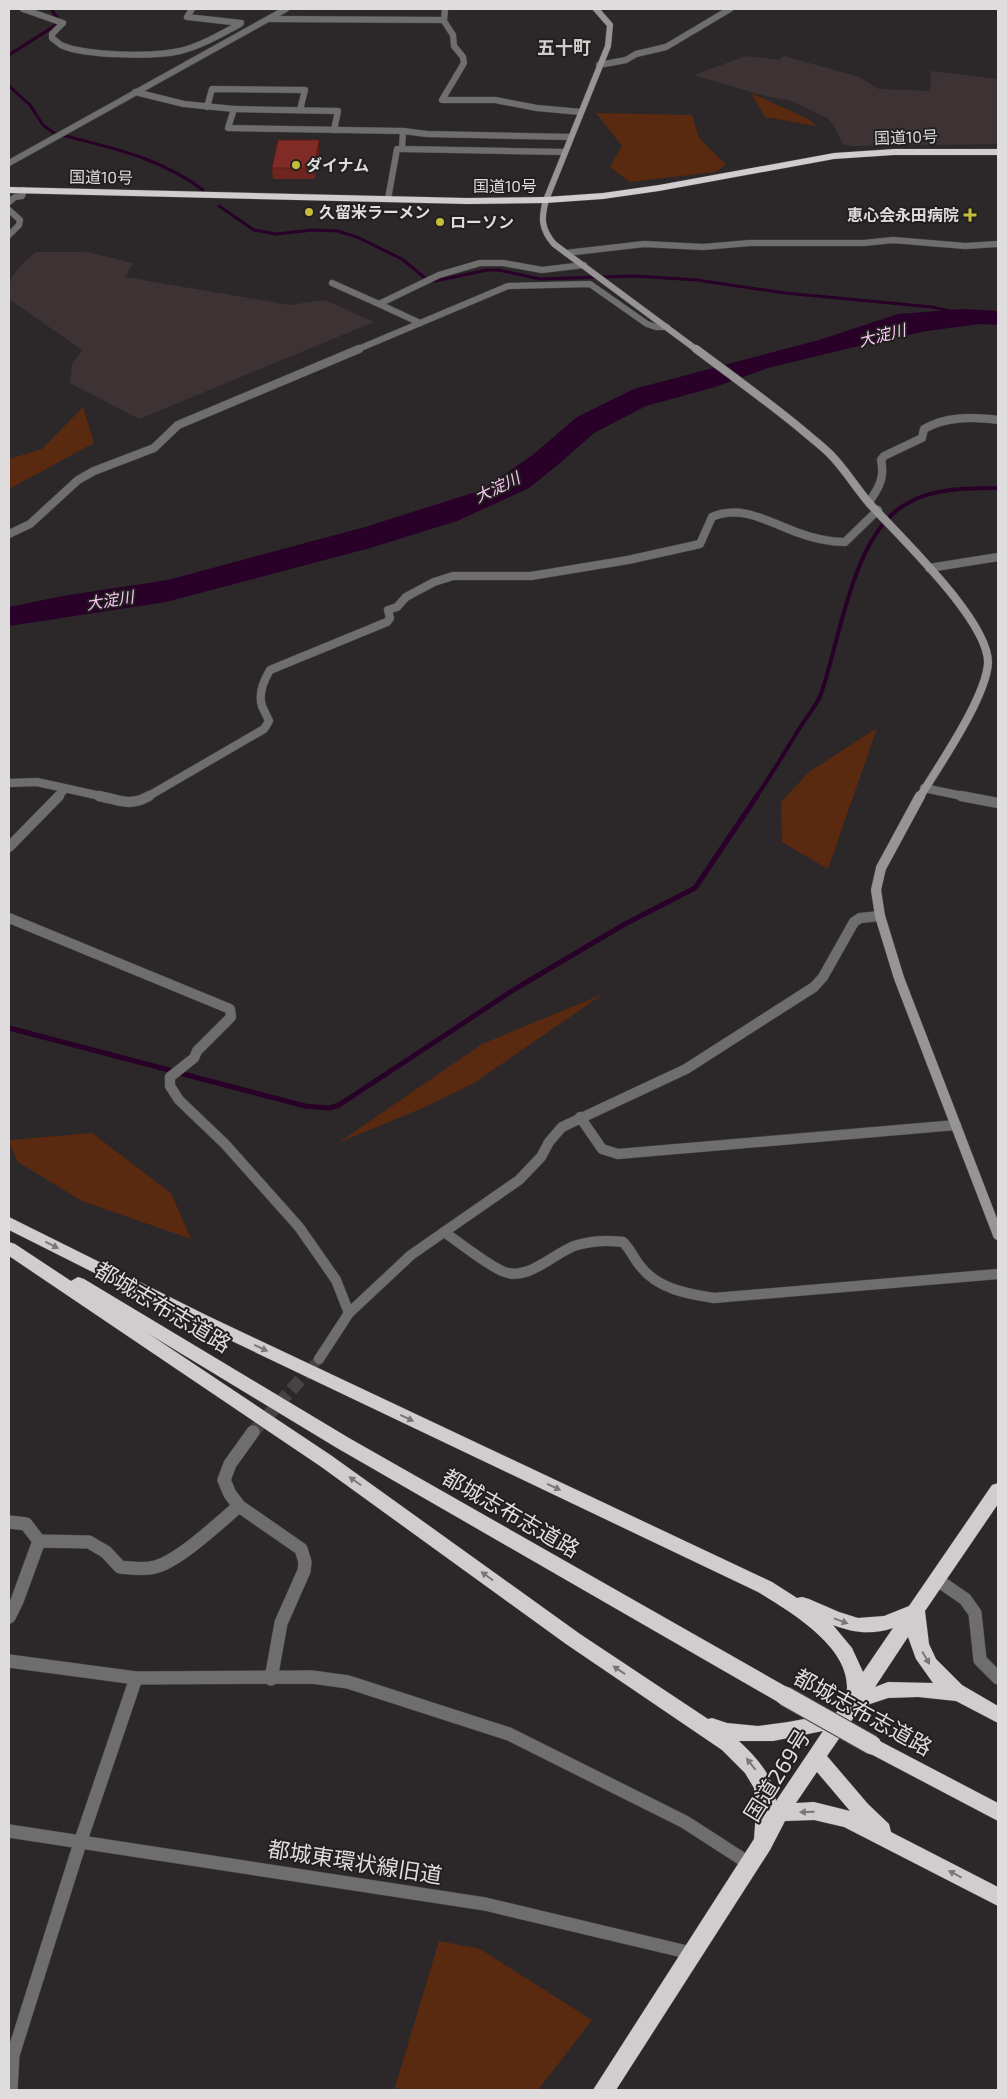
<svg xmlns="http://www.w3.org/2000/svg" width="1007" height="2099" font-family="'Exo 2','Noto Sans JP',sans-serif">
	<rect width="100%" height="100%" fill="#2c2829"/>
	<g fill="#3d3334">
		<path d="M746 56 779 60 784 56 859 77 879 89 930 91 931 71 998 79V144L850 146 843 144 834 126 827 118 792 101 765 96 694 75Z"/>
		<path d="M36 252H87L133 263 125 277 290 305 325 300 374 322 139 419 70 383 72 364 82 350 9 299V287L12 277 24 262Z"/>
	</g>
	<g fill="#592910">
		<path d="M751 93 808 119 817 126 765 117Z"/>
		<path d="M596 113 692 115 699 138 726 165 715 172 630 182 610 167 622 146Z"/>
		<path d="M83 407 94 443 9 489V459L42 449Z"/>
		<path d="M877 728 828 869 782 842 781 802 809 772Z"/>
		<path d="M603 994 474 1083 425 1107 338 1143 482 1044Z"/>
		<path d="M92 1133 171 1193 191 1239 82 1201 18 1162 9 1142V1140Z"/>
		<path d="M439 1941 480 1949 592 2020 538 2090H401L395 2087Z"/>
	</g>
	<path fill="#280028" d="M963 309 998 311V325L980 324 927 331 883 340 768 368 715 387 646 406 594 433 560 463 529 488 457 521 370 548 166 602 9 626V607L63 596 168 580 365 527 482 490 534 454 577 417 634 389 819 340 898 314Z"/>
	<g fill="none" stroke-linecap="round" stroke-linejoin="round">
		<g stroke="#280028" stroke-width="3">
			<path d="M9 55 56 25 59 20 51 9"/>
			<path d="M9 86 30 105 43 125 54 133C107 147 158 156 203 190"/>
			<path d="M219 206 254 230 276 234 313 230 337 231 357 237 402 259 425 278 435 281 487 270H499L540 279 635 276 697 280 785 293 932 307 950 311"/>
		</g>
		<path stroke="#280028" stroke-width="4" d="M756 797C772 774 786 750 801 726 807 716 817 705 821 694 840 640 852 535 906 504 932 488 968 488 998 488"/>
		<g stroke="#280028" stroke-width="5">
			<path d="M9 1028 169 1070"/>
			<path d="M183 1074 305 1106 329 1108 339 1105 515 989 625 924 695 888 757 796"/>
		</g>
		<path stroke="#474344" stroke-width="10" stroke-dasharray="10 5" stroke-linecap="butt" d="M311 1368 319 1359"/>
		<path stroke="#474344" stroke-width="13" stroke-dasharray="13 6" stroke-linecap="butt" d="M253 1432 312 1367"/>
		<g stroke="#484546" stroke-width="7">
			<g id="street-far3">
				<path d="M23 9 63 23 52 34V38C55 40 58 43 61 45 85 56 154 57 180 51 201 46 221 34 240 24"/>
				<path d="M192 9 187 17 241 23"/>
				<path d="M445 9 444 21 453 35 454 46 463 57 464 63 442 100H495L537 108 581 112"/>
				<path d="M269 19 443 20"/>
				<path d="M599 65 626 60 636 54 666 47 730 9"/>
				<path d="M135 92 184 104 234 109 228 128 403 131 402 149 565 152"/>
				<path d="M207 107 212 89 305 90 300 110"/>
				<path d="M234 109 338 111 334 130"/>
				<path d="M403 131 427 134 571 137"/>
				<path d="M9 163 286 9"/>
				<path d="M388 199 397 149H402"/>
				<path d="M9 202 15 197 22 196 24 190"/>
				<path d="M9 210 20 220 19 225 9 235"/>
				<path d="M566 253 644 244 703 247 750 243H864L893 240 965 246 998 244"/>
				<path d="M332 283 379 304"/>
				<path d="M420 323 379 304 439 275 480 263H503L542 270 584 265"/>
				<path d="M356 350 508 286 590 284 647 324 656 327H667"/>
			</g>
		</g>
		<g stroke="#484546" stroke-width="9">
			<g id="street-far2">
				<path d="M869 502C879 488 885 477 881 460L884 456 922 438 924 429C946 416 973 417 998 420"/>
				<path d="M9 534 30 524 78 480 94 471 154 448 178 425 359 349"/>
				<path d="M929 568 998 557"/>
				<path d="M9 783 37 782 105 797"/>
				<path d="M924 788 967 797"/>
				<path d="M57 797 65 789"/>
				<path d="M147 797 264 729 269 721C267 716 264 711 262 706 258 694 264 680 270 670L387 622 390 618 388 610 397 607 406 597 434 582 453 576H531L628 560 700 544 712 517C741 504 769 522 796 532 812 538 828 542 845 542L878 510"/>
			</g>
		</g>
		<g stroke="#484546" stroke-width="11">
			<g id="street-far1">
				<path d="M99 796C120 800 130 807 149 796"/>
				<path d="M961 796 998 803"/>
				<path d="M9 847 59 796"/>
				<path d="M9 918 230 1009 231 1017 197 1051 194 1058 170 1077V1086L179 1100 225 1144 299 1227 336 1280 349 1313"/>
				<path d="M580 1117 602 1149 618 1154 956 1125"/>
				<path d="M444 1232C460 1243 486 1264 502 1271 528 1283 554 1252 577 1245 591 1241 608 1240 623 1242 631 1250 634 1259 641 1267 658 1289 688 1294 714 1298L998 1274"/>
				<path d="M319 1359 349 1313 411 1255 519 1180 541 1157 549 1142 562 1127 686 1069 814 987 823 977 854 922 860 918 880 916"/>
			</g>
		</g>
		<g stroke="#484546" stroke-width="14">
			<g id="street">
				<path d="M253 1432 230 1464 224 1480 230 1494 239 1506 301 1549 305 1562 304 1571 281 1623 271 1679"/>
				<path d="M9 1522 26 1524 39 1541"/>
				<path d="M936 1579 965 1599 975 1613 980 1660 998 1678"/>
				<path d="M9 1617 17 1601 39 1541 89 1542 106 1552 120 1567C131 1568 143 1570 155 1567 179 1561 219 1523 239 1506"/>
				<path d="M9 1661 136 1678 312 1677 348 1682 509 1734 685 1822 750 1864"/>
				<path d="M9 1831 485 1904 691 1953"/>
				<path d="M11 2090 13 2055 80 1843 136 1678"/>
			</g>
		</g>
		<g stroke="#484546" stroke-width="7">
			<path id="secondary-far2" d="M596 9 610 25 608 46 546 200C541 218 541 229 554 244L697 350"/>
		</g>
		<g stroke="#484546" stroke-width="9">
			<path id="secondary-far1" d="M696 349C731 375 767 401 801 429 810 437 821 445 830 454 845 469 856 488 870 504 900 537 989 621 988 663 986 698 939 765 920 797"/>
		</g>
		<g stroke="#484546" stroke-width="11">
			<path id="secondary" d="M920 796 881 868 876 890 880 916 899 978 998 1235"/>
		</g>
		<g stroke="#484546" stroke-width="1">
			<g id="highway">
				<path d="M894 149H998V155H894L834 159 659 191 603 199 546 203 467 204 9 193V187L467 198 546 197 603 193 659 185 834 153Z"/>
				<path d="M9 1217 208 1316 772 1582 797 1598 802 1597 809 1599 839 1612 858 1618 884 1616 909 1606 992 1485 998 1483V1504L925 1611 929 1644 936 1659 962 1685 998 1706V1723L956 1701 918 1697 888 1698 861 1707 827 1756 868 1804 889 1824 891 1832 998 1887V1906L844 1827 814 1820 785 1821 770 1850 616 2090H593L754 1839 756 1812 754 1788 745 1773 722 1750 566 1644 320 1466 9 1256V1242L15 1244 71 1281 78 1277 84 1279 349 1438 792 1690 795 1696 792 1702 785 1704 778 1702 337 1448 149 1334 332 1456 580 1634 708 1719 712 1718 727 1723 758 1726 788 1722 836 1713C839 1708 845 1702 846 1696 856 1650 791 1612 758 1592L196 1324 9 1230ZM833 1625C854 1633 872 1635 893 1628L863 1672 852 1648ZM908 1637 916 1659 933 1683 888 1682 875 1687ZM823 1731 776 1801C773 1775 757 1758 739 1741H773ZM817 1772 850 1811 814 1802 796 1803Z"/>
				<path d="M872 1737 998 1803V1821L865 1751 862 1745 865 1739Z"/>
			</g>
		</g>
		<use href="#street-far3" stroke="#6f6e6e" stroke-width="6"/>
		<use href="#street-far2" stroke="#6f6e6e" stroke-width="8"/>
		<use href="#street-far1" stroke="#6f6e6e" stroke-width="10"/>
		<use href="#street" stroke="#6f6e6e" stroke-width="13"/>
		<use href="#secondary-far2" stroke="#969495" stroke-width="6"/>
		<use href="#secondary-far1" stroke="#969495" stroke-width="8"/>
		<use href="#secondary" stroke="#969495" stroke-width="10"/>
		<use href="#highway" fill="#d1cdce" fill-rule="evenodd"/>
		<g stroke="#484546" stroke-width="21" stroke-linecap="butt">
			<path id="highway-bridge" d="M785 1696 872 1745"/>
		</g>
		<use href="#highway-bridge" stroke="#d1cdce" stroke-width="19"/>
	</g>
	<path fill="#6e2520" d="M319 152 315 179H273L272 168Z"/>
	<path fill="#5a1e1a" d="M319 140V152L315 179 314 168Z"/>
	<path fill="#802b25" stroke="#5a1e1a" d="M278 140H319L314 168H272Z"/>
	<defs><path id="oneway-solid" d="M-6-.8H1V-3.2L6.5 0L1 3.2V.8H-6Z" transform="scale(1.25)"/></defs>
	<g fill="#7a7676">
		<use href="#oneway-solid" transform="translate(52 1245) rotate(27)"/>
		<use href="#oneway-solid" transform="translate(261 1348) rotate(25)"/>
		<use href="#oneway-solid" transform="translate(407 1418) rotate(25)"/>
		<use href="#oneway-solid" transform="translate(355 1481) rotate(-145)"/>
		<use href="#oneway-solid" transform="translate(554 1487) rotate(25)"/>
		<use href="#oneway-solid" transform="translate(487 1576) rotate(-144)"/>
		<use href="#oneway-solid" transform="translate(841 1621) rotate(20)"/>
		<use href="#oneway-solid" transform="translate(926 1658) rotate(60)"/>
		<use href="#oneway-solid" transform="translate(619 1670) rotate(-146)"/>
		<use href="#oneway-solid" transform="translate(751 1764) rotate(-128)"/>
		<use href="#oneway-solid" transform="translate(807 1812) rotate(178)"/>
		<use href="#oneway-solid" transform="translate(955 1874) rotate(-152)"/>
	</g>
	<g fill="#c6bc3c" stroke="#221f1f" stroke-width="2">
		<circle cx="296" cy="165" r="5"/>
		<circle cx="309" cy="212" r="5"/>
		<path d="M967.5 207.5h5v5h5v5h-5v5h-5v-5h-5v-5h5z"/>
		<circle cx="440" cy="222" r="5"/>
	</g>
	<g text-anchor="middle" stroke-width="4" stroke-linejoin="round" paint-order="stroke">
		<g font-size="16" fill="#dedcdc" stroke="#221f1f">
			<text transform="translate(906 137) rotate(-2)" y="6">国道10号</text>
			<text transform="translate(101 177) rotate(1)" y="6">国道10号</text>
			<text x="505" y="192">国道10号</text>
		</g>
		<g font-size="16" font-weight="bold" fill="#dedcdc" stroke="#221f1f" text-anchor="start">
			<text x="306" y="171">ダイナム</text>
			<text x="319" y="218">久留米ラーメン</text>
			<text x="959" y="221" text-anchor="end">恵心会永田病院</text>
			<text x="450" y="228">ローソン</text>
		</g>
		<g font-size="16" font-style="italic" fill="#fcc5f7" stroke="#221f1f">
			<text transform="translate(882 335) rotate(-14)" y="6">大淀川</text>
			<text transform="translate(497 487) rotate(-26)" y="6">大淀川</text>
			<text transform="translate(110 600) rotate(-9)" y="6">大淀川</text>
		</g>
		<g font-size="18" font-weight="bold" fill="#d1cdcd" stroke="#221f1f">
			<text x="564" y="54">五十町</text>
		</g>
		<g font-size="22" fill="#dedcdc" stroke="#221f1f">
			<text transform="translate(163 1307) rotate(31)" y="8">都城志布志道路</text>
			<text transform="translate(511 1513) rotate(30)" y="8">都城志布志道路</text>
			<text transform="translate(863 1712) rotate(29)" y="8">都城志布志道路</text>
			<text transform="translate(777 1775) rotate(-58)" y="8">国道269号</text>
			<text transform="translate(355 1862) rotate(9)" y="8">都城東環状線旧道</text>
		</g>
	</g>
	<rect width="1007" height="2099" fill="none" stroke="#dedcdc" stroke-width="20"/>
</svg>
